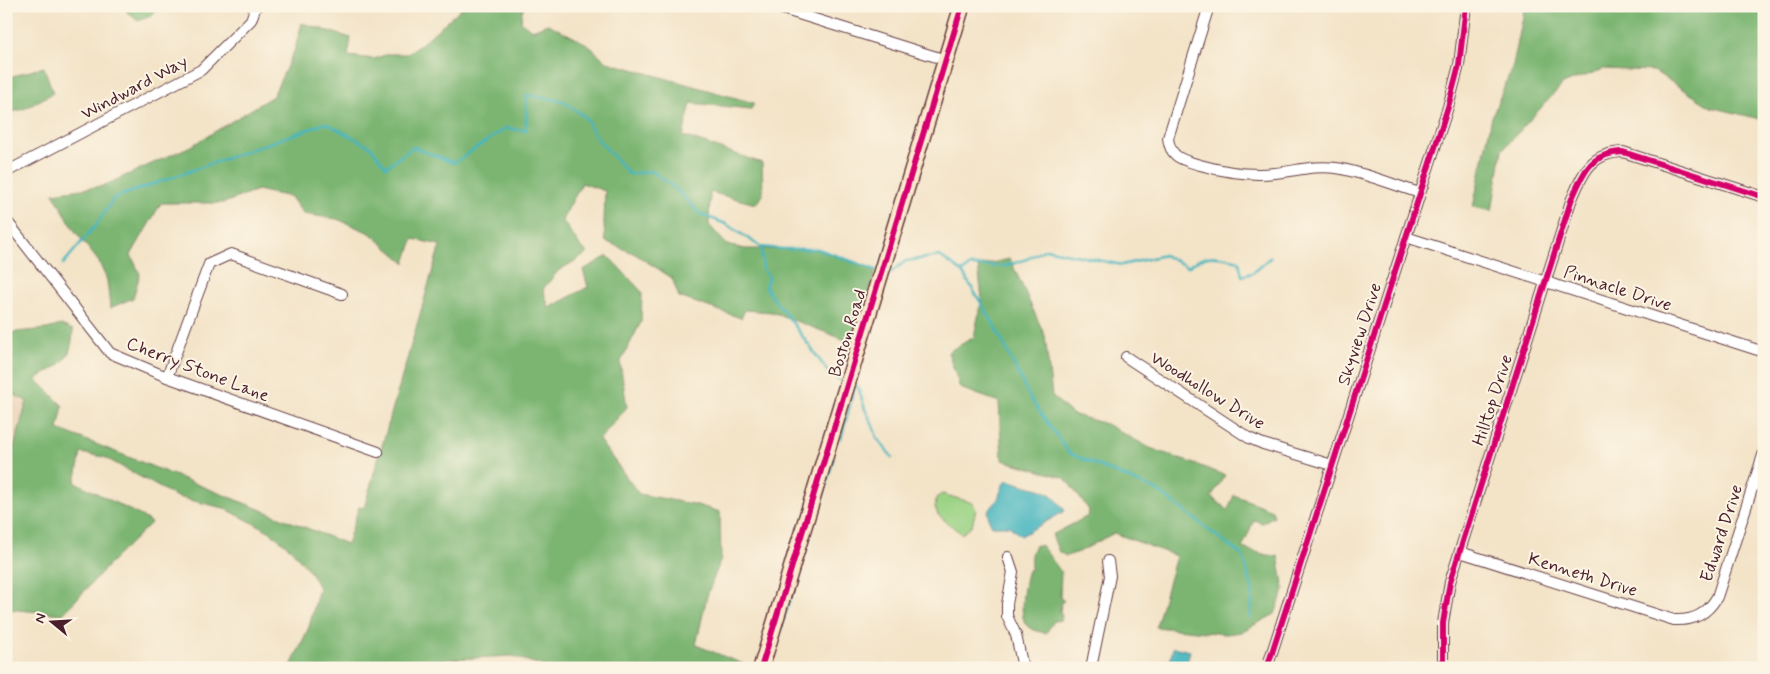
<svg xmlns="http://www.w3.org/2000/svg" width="1770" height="674" font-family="Mynerve,sans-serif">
	<rect width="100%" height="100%" fill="#fcf5e5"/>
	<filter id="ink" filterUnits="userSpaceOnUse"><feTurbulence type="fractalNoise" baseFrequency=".02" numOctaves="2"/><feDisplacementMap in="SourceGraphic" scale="10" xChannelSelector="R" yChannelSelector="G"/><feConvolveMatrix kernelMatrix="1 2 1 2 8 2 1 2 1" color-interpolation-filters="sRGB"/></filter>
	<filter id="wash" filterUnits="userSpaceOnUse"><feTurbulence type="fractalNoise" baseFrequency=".0096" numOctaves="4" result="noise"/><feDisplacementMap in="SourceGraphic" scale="20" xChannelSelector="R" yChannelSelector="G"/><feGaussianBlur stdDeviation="1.12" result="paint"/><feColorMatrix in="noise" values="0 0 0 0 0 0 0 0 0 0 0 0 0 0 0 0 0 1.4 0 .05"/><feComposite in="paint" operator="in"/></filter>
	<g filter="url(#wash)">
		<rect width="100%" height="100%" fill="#f3e3c7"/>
		<path fill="#ebd3b8" d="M6 391 27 401 6 475Z"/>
		<path fill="#9bd385" stroke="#727958" d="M942 494 973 503 976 510 972 525 962 534 938 515 935 507 936 498Z"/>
		<g fill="#7cb572" stroke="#636a4e">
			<path d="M126 6H160L151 16 138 21 127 12Z"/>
			<path d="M464 6H526L522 11 521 22 532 30 548 24 587 44 607 62 754 103 751 109 691 103 683 136 762 163 763 195 756 204 710 192 709 225 727 245 745 249H818L876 270 851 342 772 312 745 310 741 318 679 297 672 278 635 254 605 241 604 223 605 191 582 183 562 220 580 246 588 253 558 271 543 289 549 308 588 287 583 270 608 256 642 292 641 322 620 363 627 407 599 440 639 494 697 505 720 512 721 559 707 596 696 645 753 668H550L512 656 435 660 430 668H290L309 627 319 588 311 573 292 550 269 531 224 508 177 497 104 457 81 453 75 482 143 517 151 523 114 559 63 614 6 609V475L27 401 6 391V333L47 329 61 325 73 330C71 363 62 363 36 379L63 406 58 429 347 544 359 507 364 508 440 245 413 239 405 263 370 233 337 219 303 214 291 197 257 190 224 203H161L131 255 140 274 133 298 110 308 107 280 99 262 75 231 53 193 103 186 193 145 273 96 295 49 302 23 351 38 348 56 374 59 388 54H406L419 46Z"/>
			<path d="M1524 6H1764V120L1711 107 1654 71 1604 69 1564 83 1502 150 1492 211 1473 207 1492 117 1513 65 1523 17Z"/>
			<path d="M44 67 53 93 26 108 6 114V78Z"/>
			<path d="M1010 259 1045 336 1052 396 1072 414 1106 424 1150 448 1225 475 1211 497 1228 510 1234 495 1272 510 1274 516 1262 523 1254 520 1242 548 1267 555 1278 556 1284 589 1275 614 1241 632 1226 634 1156 627 1176 556 1114 533 1079 552 1066 556 1059 552 1052 535 1088 516 1089 510 1065 478 1002 460 999 402 960 388 948 352 974 337 982 298 978 266Z"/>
			<path d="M1036 545 1042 546 1061 572 1060 597 1064 601 1061 602 1060 612 1062 616 1061 620 1054 621 1046 633C1039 632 1029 630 1025 623 1019 612 1024 582 1028 570L1031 569C1031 560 1029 552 1036 545Z"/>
		</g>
		<g fill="#47b6bf" stroke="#486a75">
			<path d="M1009 480C1035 491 1048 484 1065 511L1021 536 1009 526H992L989 520 988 512 998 499 1004 482Z"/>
			<path d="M1173 647 1190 651 1186 668H1169Z"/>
		</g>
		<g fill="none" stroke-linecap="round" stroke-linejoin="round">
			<g stroke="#47b6bf" stroke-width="2.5">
				<path d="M761 247 763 270 769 277 765 285 769 293 792 322 829 373 841 381"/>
				<path d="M63 264 96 225 114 198 326 123 371 147 386 167 413 147 454 163 506 128 526 131 527 95 563 101 586 118 596 137 629 174 652 171 675 188 700 214 726 224 761 247 783 249H818L876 270"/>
				<path d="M962 272 970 266H1005L1027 259 1046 249 1122 265 1164 255 1188 267C1206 252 1218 256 1239 261L1242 276 1252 273 1271 257"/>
				<path d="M890 273 906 261 940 256 962 272 994 324 1030 398 1069 453 1158 491 1243 556 1253 592 1250 618"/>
				<path d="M855 386 858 387 865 409 874 428 877 438 892 457"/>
				<path d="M841 439 855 386"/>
				<path d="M803 554 818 505 823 495 834 457"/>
				<path d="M774 651 797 576"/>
			</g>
		</g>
	</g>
	<g filter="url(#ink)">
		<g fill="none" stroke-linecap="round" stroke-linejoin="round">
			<g stroke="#633c42" stroke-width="12">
				<g id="street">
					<path d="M769 6 776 7 946 60"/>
					<path d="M1209 6 1168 138C1170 158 1183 160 1200 165 1225 172 1249 176 1275 173 1296 171 1314 165 1336 168 1364 172 1393 185 1420 193"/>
					<path d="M6 172 201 70 251 20 256 6"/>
					<path d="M6 220 110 353 167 377 378 452"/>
					<path d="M1406 237 1764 352"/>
					<path d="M1126 357 1249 438 1263 444 1332 465"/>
					<path d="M167 377 209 264 231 254 342 294"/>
					<path d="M1460 552 1674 620C1694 621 1707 614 1717 597L1764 452"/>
					<path d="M1008 557 1013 572 1007 604V616L1016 635 1023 668"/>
					<path d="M1091 668 1110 576 1108 561"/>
					<path d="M1267 668 1448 107 1459 65 1466 6"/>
					<path d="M1443 668V623L1450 582 1571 201C1583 174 1589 153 1623 152L1764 197"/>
				</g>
			</g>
			<g stroke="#633c42" stroke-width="18">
				<path id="secondary" d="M761 668 962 6"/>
			</g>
			<use href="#street" stroke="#fff" stroke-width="10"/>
			<use href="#secondary" stroke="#fce5c4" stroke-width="15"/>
			<g stroke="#fcf5e5" stroke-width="9">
				<g id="cycleway">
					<path d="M761 668 962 6"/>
					<path d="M1267 668 1448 107 1459 65 1466 6"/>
					<path d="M1443 668V623L1450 582 1571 201C1583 174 1589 153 1623 152L1764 197"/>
				</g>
			</g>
			<use href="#cycleway" stroke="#d6006c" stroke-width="6"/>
		</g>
	</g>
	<g text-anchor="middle" stroke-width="4" stroke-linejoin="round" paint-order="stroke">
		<g font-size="18" fill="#4a1f2b" stroke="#fcf5e5">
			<text transform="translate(134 87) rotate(-28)" y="6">Windward Way</text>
			<text transform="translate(1618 288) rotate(18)" y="6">Pinnacle Drive</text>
			<text transform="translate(847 333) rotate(-73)" y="6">Boston Road</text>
			<text transform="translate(1359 334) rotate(-72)" y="6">Skyview Drive</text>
			<text transform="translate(198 369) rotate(21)" y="6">Cherry Stone Lane</text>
			<text transform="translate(1208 390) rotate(32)" y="6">Woodhollow Drive</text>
			<text transform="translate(1492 400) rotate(-72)" y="6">Hilltop Drive</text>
			<text transform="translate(1721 533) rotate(-72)" y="6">Edward Drive</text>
			<text transform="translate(1583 574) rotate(17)" y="6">Kenneth Drive</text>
		</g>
	</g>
	<rect width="1770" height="674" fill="none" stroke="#fcf5e5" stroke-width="25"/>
	<g transform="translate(52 622) rotate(288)" stroke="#fcf5e5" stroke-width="4" paint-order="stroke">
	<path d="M0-4L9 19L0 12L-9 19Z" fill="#4a1f2b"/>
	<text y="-8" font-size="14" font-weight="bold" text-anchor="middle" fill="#4a1f2b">N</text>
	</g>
</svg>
